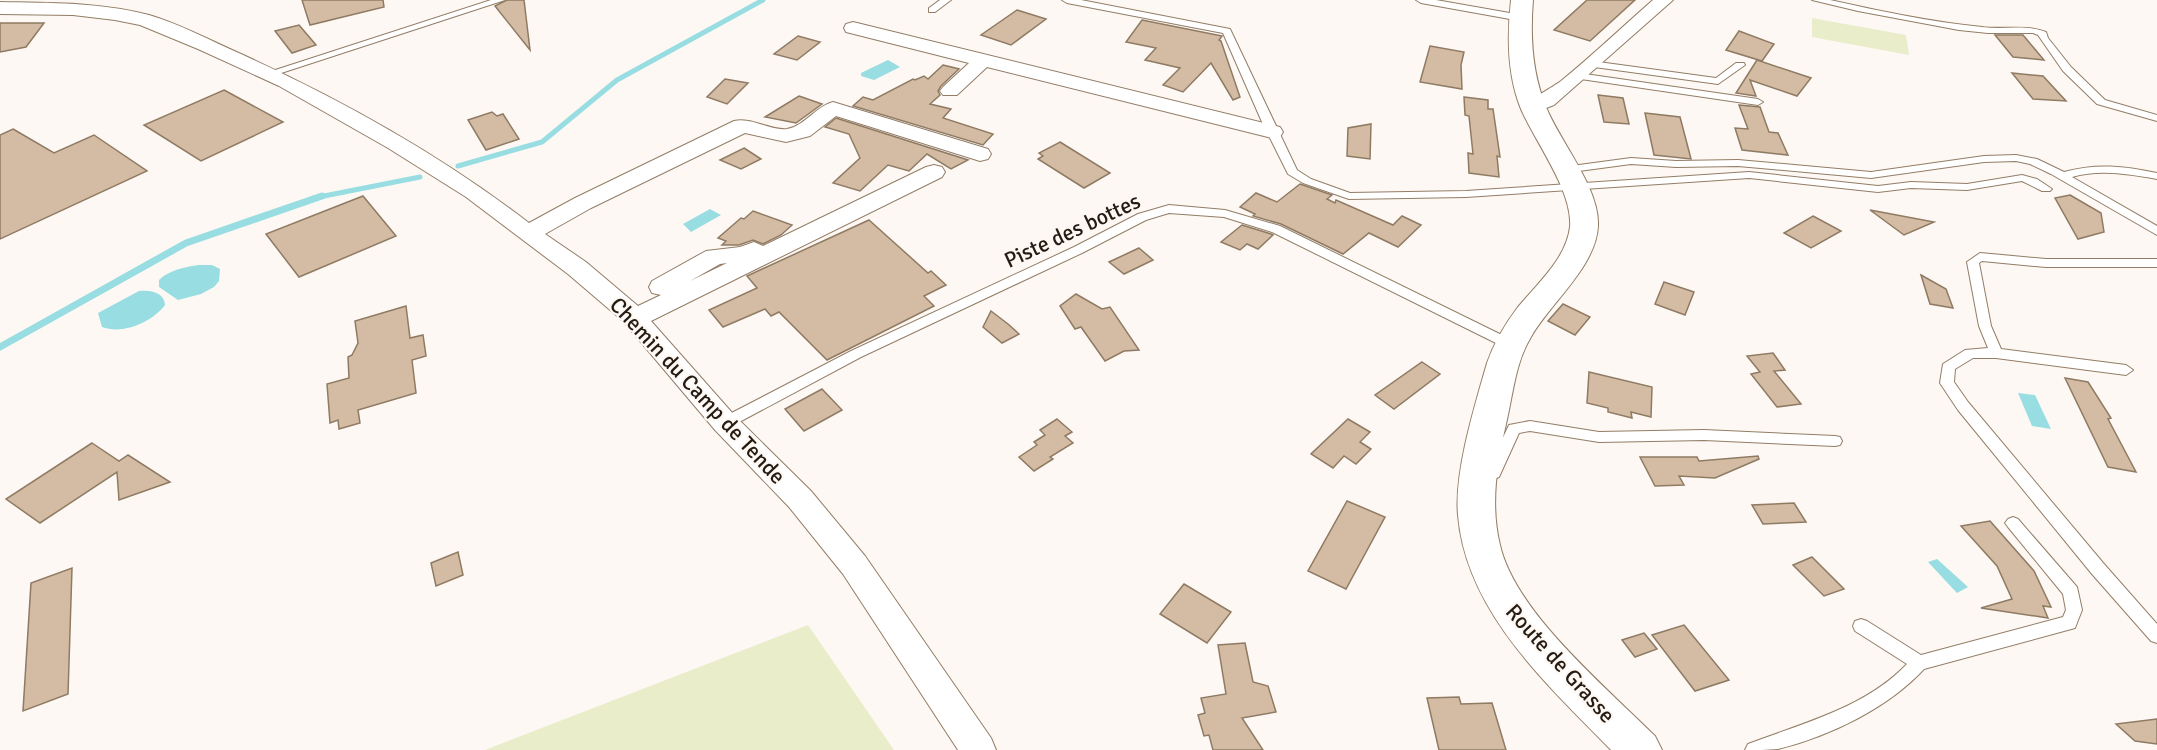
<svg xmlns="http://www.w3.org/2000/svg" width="2157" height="750" font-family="Signika,sans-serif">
	<rect width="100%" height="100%" fill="#fdf8f3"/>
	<g fill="#eaedca">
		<path d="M1812 18 1906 35 1909 55 1812 37Z"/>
		<path d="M808 625 894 750H485Z"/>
	</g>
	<g fill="#97dde2">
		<path d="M888 60 900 67 874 80 861 76V73Z"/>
		<path d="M710 209 721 215 691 232 683 224Z"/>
		<path d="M199 265H212L220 269 219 281 214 287 201 294 178 300 159 287V280C169 270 185 267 199 265Z"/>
		<path d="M139 291C150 290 164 292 165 305 152 322 123 335 102 327L98 313Z"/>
		<path d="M2018 393 2035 395 2051 429 2032 426Z"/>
		<path d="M1937 559 1968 587 1957 593 1928 562Z"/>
	</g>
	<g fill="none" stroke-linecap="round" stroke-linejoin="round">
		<g stroke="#97dde2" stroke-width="5">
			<path d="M458 166 542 142 617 80 763 0"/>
			<path d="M314 198 420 177"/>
		</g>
		<path stroke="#97dde2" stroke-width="7" d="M0 347 186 243 322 196"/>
	</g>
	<g fill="#d3bca3" stroke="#8f7a63" stroke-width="1.5">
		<path d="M302 0H383L384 7 310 25Z"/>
		<path d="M507 0H524L530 50 495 6Z"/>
		<path d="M1587 0H1635L1590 41 1554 30Z"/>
		<path d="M1017 10 1046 19 1011 45 981 35Z"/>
		<path d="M1142 20 1222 36 1219 40 1221 41 1240 97 1233 100 1211 63 1183 92 1163 85 1180 68 1145 60 1156 48 1126 42Z"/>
		<path d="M0 23H44L26 47 0 52Z"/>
		<path d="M299 25 316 45 292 53 275 31Z"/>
		<path d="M1739 31 1774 44 1762 61 1726 50Z"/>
		<path d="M1995 35H2023L2044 60 2013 57Z"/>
		<path d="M798 36 820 42 797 60 774 54Z"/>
		<path d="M1430 46 1464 52 1461 65 1462 89 1420 82Z"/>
		<path d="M1757 60 1811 78 1797 96 1750 80 1756 96 1736 93Z"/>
		<path d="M943 65 959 69 941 86 938 91 940 95 930 104 951 109 943 118 993 134 983 145 853 106 863 97 873 100 913 79 915 80 924 76 928 79Z"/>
		<path d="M2012 73 2043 76 2066 101 2033 99Z"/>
		<path d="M725 79 748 83 727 104 707 97Z"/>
		<path d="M224 90 283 122 201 161 144 125Z"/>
		<path d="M1598 95 1623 98 1629 124 1604 122Z"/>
		<path d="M799 96 822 104 796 123 765 117Z"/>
		<path d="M1464 97 1488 100V109H1493L1500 157 1497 156 1499 177 1469 173 1468 153 1473 154 1469 116 1465 115Z"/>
		<path d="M1739 105 1760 107 1769 132 1778 133 1788 155 1742 150 1735 128 1748 129Z"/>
		<path d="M492 112 497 116 503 114 519 139 486 150 468 120Z"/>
		<path d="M1645 113 1680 117 1691 159 1654 155Z"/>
		<path d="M836 118 968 160 951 169 927 154 909 171 888 165 860 191 833 183 860 158 849 134 825 127Z"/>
		<path d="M1371 124 1370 159 1347 156 1348 128Z"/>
		<path d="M13 129 54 153 94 135 147 171 0 239V135Z"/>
		<path d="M1060 142 1110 173 1084 188 1038 159 1043 156 1039 153Z"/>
		<path d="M744 148 761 159 741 169 720 160Z"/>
		<path d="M1300 184 1332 195 1327 199 1335 203 1336 200 1393 225 1402 216 1421 225 1398 247 1369 233 1343 254 1281 224 1253 216 1255 214 1240 207 1256 193 1277 202Z"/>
		<path d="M2070 195 2101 213 2104 232 2078 239 2055 198Z"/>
		<path d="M363 196 396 236 299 277 266 234Z"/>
		<path d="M1870 210 1934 222 1904 235Z"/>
		<path d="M753 211 792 225 781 235 763 244 753 240 739 245H722L726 241 718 238 741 218 744 219Z"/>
		<path d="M1813 216 1841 231 1811 248 1784 233Z"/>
		<path d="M869 220 928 273 931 271 946 285 924 296 934 306 827 360 779 312 771 316 765 309 723 327 709 310 757 288 747 276Z"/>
		<path d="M1242 225 1271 234 1273 235 1258 249 1247 244 1240 250 1221 242Z"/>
		<path d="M1139 248 1153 260 1124 274 1109 262Z"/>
		<path d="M1921 275 1946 289 1953 308 1930 304Z"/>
		<path d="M1664 282 1694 292 1685 315 1655 304Z"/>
		<path d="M1076 294 1102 309 1110 307 1139 350 1124 351 1105 361 1081 327 1075 329 1060 306Z"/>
		<path d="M1563 304 1590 317 1575 335 1548 321Z"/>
		<path d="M406 306 410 338 423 335 426 356 412 360 416 393 358 410 360 423 339 429 338 420 330 423 327 384 349 378 348 357 352 355 358 343 355 321Z"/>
		<path d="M991 311 1008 324 1019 334 1002 343 983 327Z"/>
		<path d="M1773 353 1785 370 1774 371 1801 404 1777 407 1751 374 1760 372 1747 356Z"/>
		<path d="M1422 362 1440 374 1394 409 1375 395Z"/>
		<path d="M1589 372 1652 387 1651 417 1631 412 1632 418 1608 412V408L1587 403Z"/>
		<path d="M2065 378 2088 382 2111 418 2108 419 2136 472 2108 467Z"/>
		<path d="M822 389 842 410 804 431 785 409Z"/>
		<path d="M1057 419 1072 432 1065 436 1073 443 1050 457 1053 459 1034 471 1019 457 1037 445 1034 442 1045 435 1040 430Z"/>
		<path d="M1348 419 1370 432 1360 442 1371 449 1356 464 1344 456 1333 468 1311 454Z"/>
		<path d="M92 443 119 461 128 455 170 482 119 500 117 472 40 523 6 499Z"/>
		<path d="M1758 456 1759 459 1715 478 1679 476 1684 485 1655 486 1640 457H1697L1699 461Z"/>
		<path d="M1347 501 1385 517 1346 589 1308 571Z"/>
		<path d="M1794 503 1806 522 1763 524 1752 505Z"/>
		<path d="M1990 521 2034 571 2051 607 2043 606 2048 618 1981 608 2012 599 1997 566 1961 526Z"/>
		<path d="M458 552 463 575 436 586 431 563Z"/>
		<path d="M1812 557 1844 589 1824 596 1793 565Z"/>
		<path d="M72 568 68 694 23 711 31 583Z"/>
		<path d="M1184 584 1231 612 1207 643 1160 614Z"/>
		<path d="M1684 625 1729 680 1695 691 1652 635Z"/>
		<path d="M1644 633 1657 649 1635 657 1622 640Z"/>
		<path d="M1245 643 1253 682 1268 686 1276 712 1242 718 1263 750H1213L1209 735 1204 736 1198 715 1205 713 1201 698 1226 694 1218 645Z"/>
		<path d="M1459 697 1461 704 1492 703 1506 750H1439L1427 698Z"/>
		<path d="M2157 719V744L2135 741 2116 724Z"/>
	</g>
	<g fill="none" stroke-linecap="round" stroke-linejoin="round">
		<g stroke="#937d66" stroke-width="2">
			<g id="lane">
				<path d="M491 0H505L272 76H264L263 74Z"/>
				<path d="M940 0H951L935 12H929V8Z"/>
				<path d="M1062 0H1081L1230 29 1297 170 1311 179 1350 193 1466 191 1749 172 1878 186 1911 182 1967 184 2022 175 2037 179 2052 189 2050 191H2042L2022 181 1967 190 1911 188 1878 192 1749 178 1466 197 1349 199 1303 183 1288 174 1262 122 1223 33 1067 3Z"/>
				<path d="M1416 0H1436L1521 15 1526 18 1521 21 1421 3Z"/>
				<path d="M1812 0H1830C1880 11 1931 22 1982 27 2004 30 2025 24 2046 32L2048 38 2071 67 2105 100 2157 115V121L2097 104 2063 71 2038 35 2033 33H1988L1959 30 1858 11Z"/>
				<path d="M1591 61 1716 78 1736 63H1744L1745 65 1718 84 1587 66 1586 64Z"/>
				<path d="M1578 73 1758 99 1763 102 1758 105 1574 78 1573 76Z"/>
				<path d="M2016 155 2037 159 2064 172C2096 163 2125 166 2157 173V179C2128 174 2100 169 2072 177L2157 226V235L2051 174 2030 164 2016 161 1984 162 1871 178 1738 166 1676 167 1631 164 1564 173 1558 170 1564 167 1631 158 1676 161 1738 160 1871 172 1984 156Z"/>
				<path d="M1169 205 1225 210 1280 226 1516 342 1518 345 1511 350 1506 348 1272 232 1224 217 1169 213 1146 220 1082 253 861 357 730 427H720L718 423 720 419 851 351 1074 247 1138 214Z"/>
				<path d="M1980 253 2046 259H2157V267H2046L1982 261 1979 263 1991 326 2001 349 2126 365 2133 370 2126 375 1996 358H1973L1955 369 1954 382 1968 402 2104 564 2157 624V643L2151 641 2092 574 1958 410 1940 383 1943 364 1965 350 1988 348 1979 326 1967 262Z"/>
				<path d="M1530 421 1599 432 1704 430 1835 436 1840 437 1842 441 1840 445 1835 446 1704 440 1599 442 1530 431 1519 433 1499 477 1488 482 1483 480 1481 476 1488 469 1509 425Z"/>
				<path d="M2013 517 2018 519 2077 587 2082 610 2075 628 1924 669C1888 708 1830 736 1778 749 1768 750 1755 750 1745 750L1748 744C1803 723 1865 708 1907 664L1855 631 1853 626 1855 621 1861 619 1867 621 1921 655 2063 617 2066 610 2063 594 2008 527 2005 523 2008 519Z"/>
			</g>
		</g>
		<g stroke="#937d66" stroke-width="2">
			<g id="street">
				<path d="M1653 0H1673L1554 105 1533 113 1526 111 1523 107C1526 102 1553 87 1561 81 1593 55 1622 27 1653 0Z"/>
				<path d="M0 2C50 3 100 2 149 15 180 24 211 41 241 54 342 100 441 155 529 223L575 198 734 121C752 117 770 131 787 129 805 126 816 106 833 102L988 149 991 154 988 159 980 161 836 116 810 136 786 142 745 133 591 208 545 234 586 262 638 306 661 295 652 293 649 287 652 281 706 251 740 247 754 242 763 246 926 167 934 165 942 167 945 172 942 177 651 321 735 416 811 491 865 556 991 738 996 750H958L843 574 789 507 715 430 623 321 568 274 466 197 388 148 279 86 198 49 140 25 115 20 73 15 0 14ZM727 263 690 281 720 264Z"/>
				<path d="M853 22 1280 127 1283 132 1280 137 1272 138 987 67 957 95H943L940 91 943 87 969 63 846 32 844 28 846 24Z"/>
			</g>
		</g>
		<g stroke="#937d66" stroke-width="2">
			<path id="secondary" d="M1511 0H1533C1530 36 1532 73 1546 107 1560 142 1600 188 1598 226 1596 267 1550 303 1531 337 1515 363 1513 395 1506 424 1497 464 1490 504 1500 545 1515 612 1607 688 1655 736L1662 750H1611C1547 684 1466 612 1458 515 1454 472 1475 405 1487 363 1494 343 1505 324 1518 307 1537 284 1566 259 1570 227 1573 191 1535 142 1521 109 1507 75 1507 36 1511 0Z"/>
		</g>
		<use href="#lane" fill="#fff" fill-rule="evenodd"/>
		<use href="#street" fill="#fff" fill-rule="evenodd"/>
		<use href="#secondary" fill="#fff" fill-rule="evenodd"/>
	</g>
	<g text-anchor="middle" stroke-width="4.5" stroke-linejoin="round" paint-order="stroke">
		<g font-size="22" fill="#241b12" stroke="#fdf8f3">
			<text transform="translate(1072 230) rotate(-25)" y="8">Piste des bottes</text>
			<text transform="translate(698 390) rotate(47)" y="8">Chemin du Camp de Tende</text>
			<text transform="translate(1561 663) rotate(48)" y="8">Route de Grasse</text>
		</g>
	</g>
</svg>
